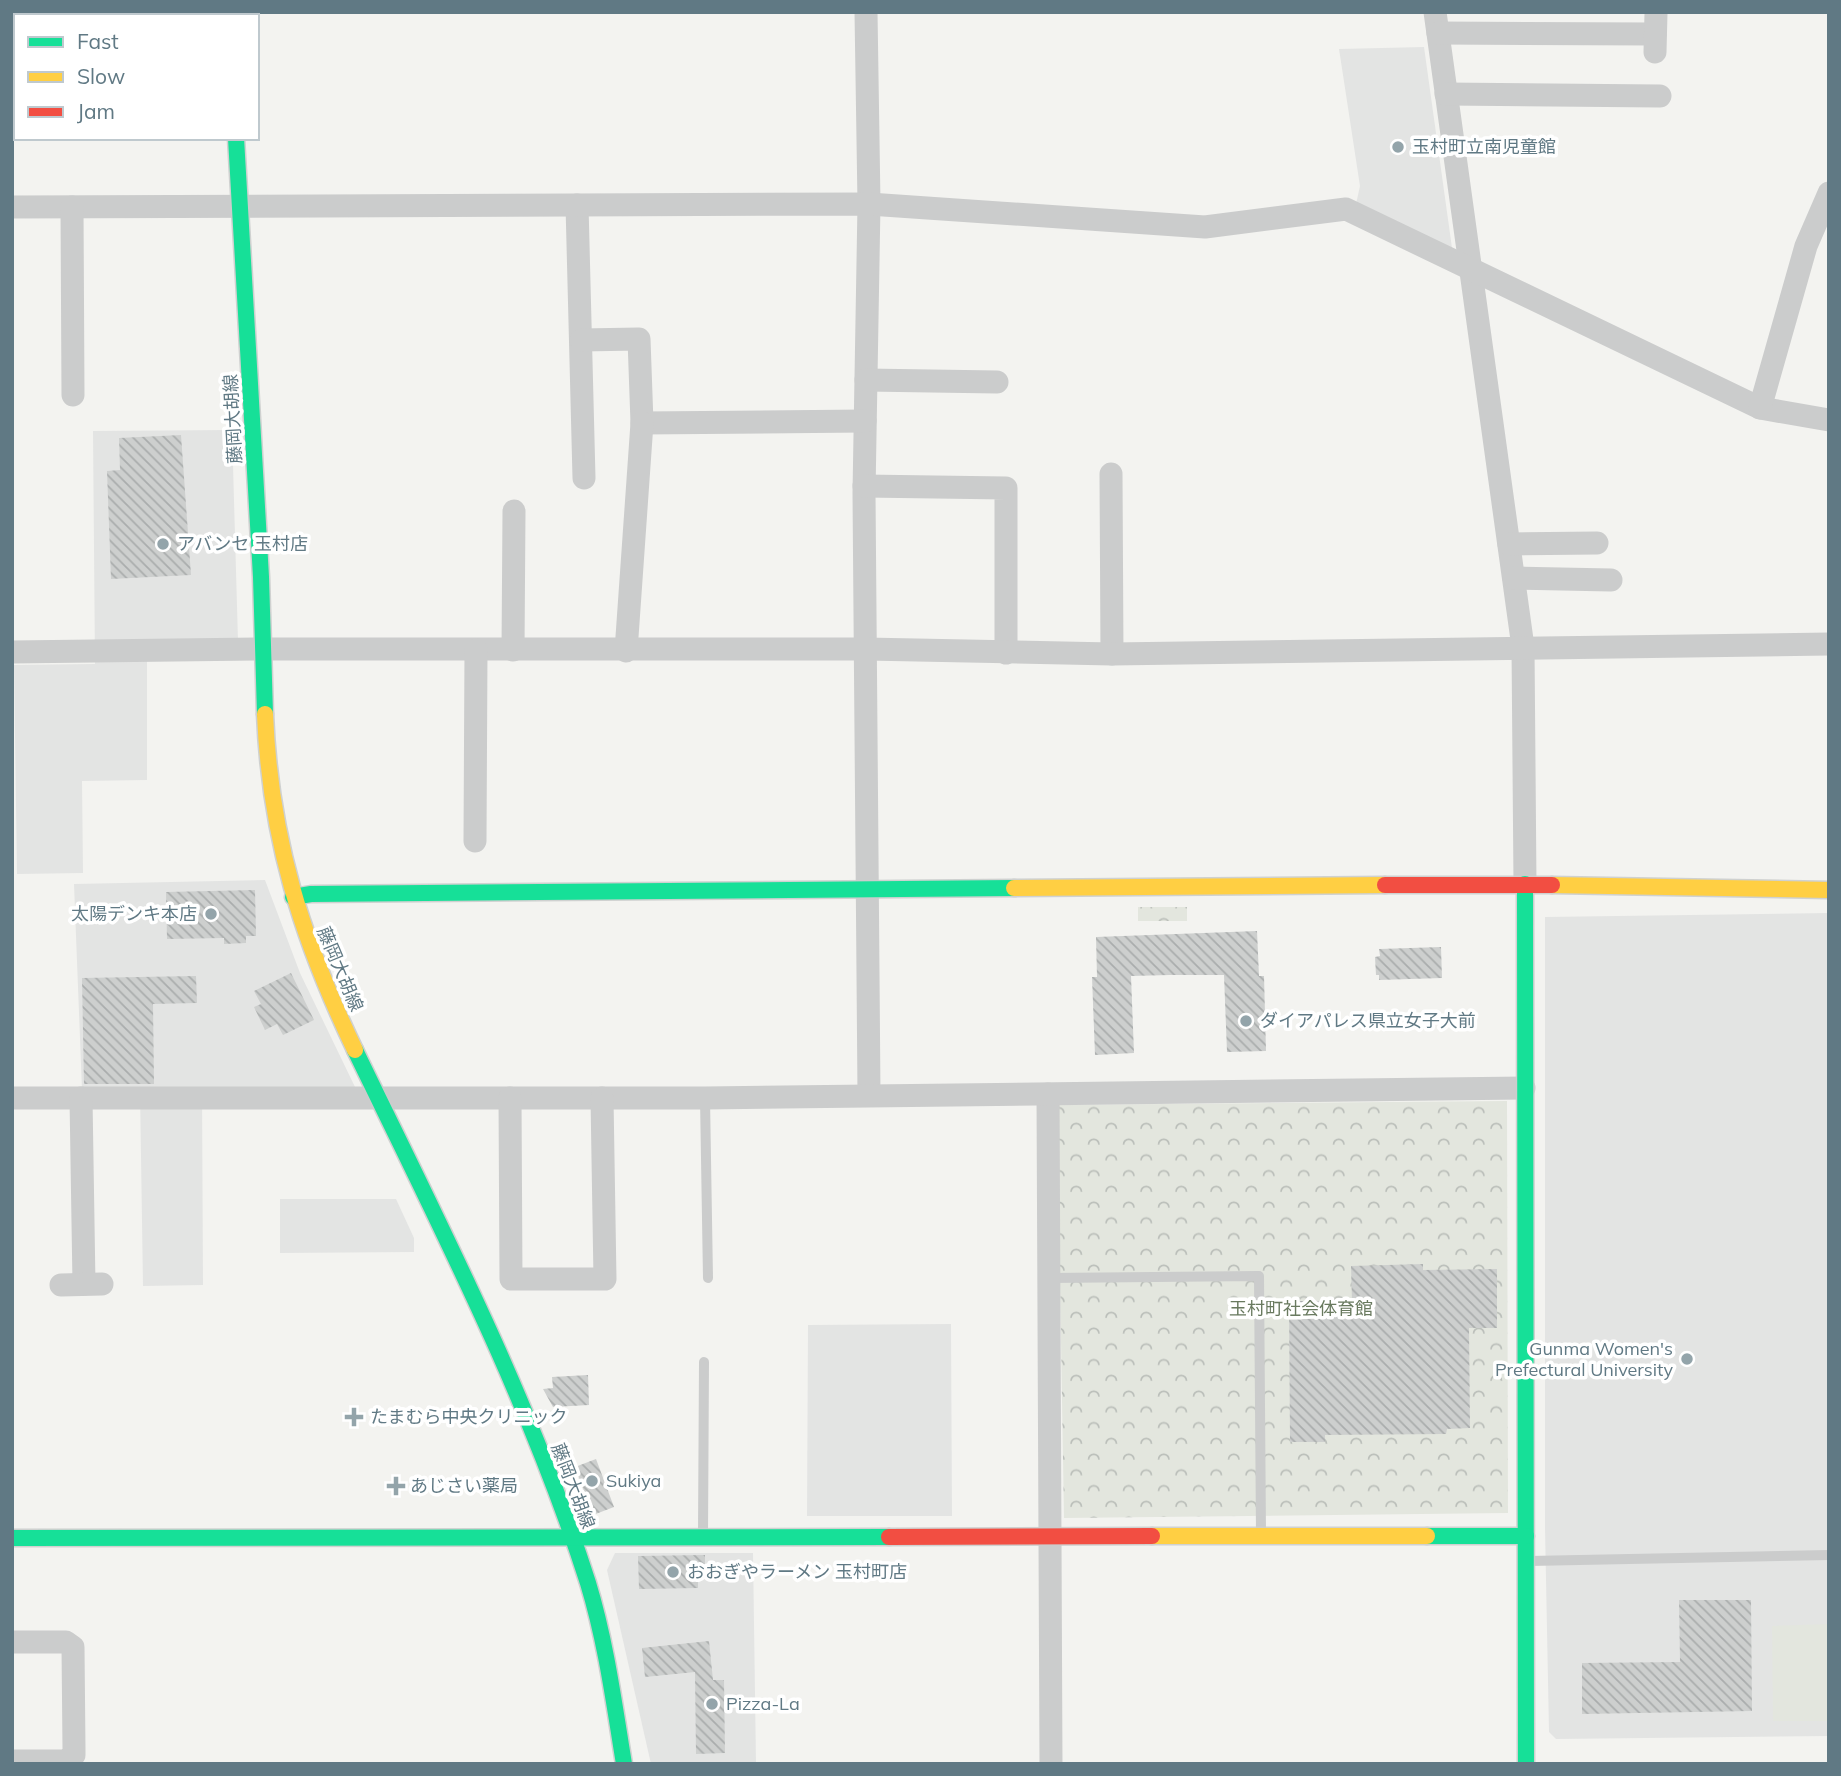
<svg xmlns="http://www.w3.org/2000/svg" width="1841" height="1776" font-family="Mulish,'Noto Sans JP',sans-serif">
	<defs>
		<pattern id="park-crowns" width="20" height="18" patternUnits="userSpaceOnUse" patternTransform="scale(1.75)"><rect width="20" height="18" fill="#e3e6de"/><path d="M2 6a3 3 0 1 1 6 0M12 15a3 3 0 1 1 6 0" fill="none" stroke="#bbbfba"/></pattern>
		<pattern id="building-back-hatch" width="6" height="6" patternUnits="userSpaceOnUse" patternTransform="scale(1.75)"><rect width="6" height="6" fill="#cdcfce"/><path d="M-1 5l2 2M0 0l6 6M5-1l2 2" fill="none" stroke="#aaadad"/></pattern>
	</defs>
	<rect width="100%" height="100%" fill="#f3f3f0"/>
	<g fill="#e3e4e3">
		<path d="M1424 47 1452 248 1356 204 1360 186 1339 49Z"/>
		<path d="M232 430 238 641 147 642V780L82 781 83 873 17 874 14 665 95 664 93 431Z"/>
		<path d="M265 880 300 973 356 1089 202 1088 203 1285 143 1286 140 1090H82L74 884Z"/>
		<path d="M1829 913V1736L1556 1739 1549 1732 1545 1528V917Z"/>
		<path d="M280 1199H396L414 1238V1252L280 1253Z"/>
		<path d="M951 1324 952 1516H807L808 1325Z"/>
		<path d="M615 1553H753L756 1764H651L607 1570Z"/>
	</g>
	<path fill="#e3e6de" d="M1829 1624V1721H1773L1772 1626Z"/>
	<g fill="url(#park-crowns)">
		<rect x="1138" y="907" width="49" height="14"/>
		<path d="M1507 1101 1508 1513 1064 1518 1057 1105Z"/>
	</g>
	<g fill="url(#building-back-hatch)">
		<path d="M181 435 191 575 111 579 107 471 120 470 119 438Z"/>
		<path d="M255 890 256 936H246V943L224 944V938L167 939 166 892Z"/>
		<path d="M1257 931 1259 976H1264L1266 1051 1227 1052 1224 975H1170L1131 976 1134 1053 1095 1055 1092 977H1097L1096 937Z"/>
		<path d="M1441 947 1442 978 1379 980V975H1376L1375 957 1380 956 1379 949Z"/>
		<path d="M291 973 314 1020 283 1035 277 1024 265 1030 254 1007 261 1004 254 991Z"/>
		<path d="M196 976 197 1003 153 1004 154 1084H84L82 978Z"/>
		<path d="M1423 1264V1270L1497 1269V1328H1469L1470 1428 1447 1429 1446 1434 1325 1435V1442H1290L1289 1301H1352L1351 1266Z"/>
		<path d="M588 1375 589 1405 553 1407 543 1389 553 1388 552 1377Z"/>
		<path d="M596 1459 614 1507 593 1515 575 1467Z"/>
		<path d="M705 1555V1573H698V1588L639 1589 638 1556Z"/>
		<path d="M1679 1600H1751L1752 1711 1582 1714V1663L1680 1662Z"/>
		<path d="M709 1641 713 1680H724L725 1753 696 1754 695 1672 645 1677 642 1648Z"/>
	</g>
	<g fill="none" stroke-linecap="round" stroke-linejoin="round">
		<g stroke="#cfd1d0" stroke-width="19">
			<g id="fast">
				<path d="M229 12V16"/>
				<path d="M236 138 261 577 265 714"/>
				<path d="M1525 884 1526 1764"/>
				<path d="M293 897 311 894 1014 888"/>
				<path d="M355 1050C439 1224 529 1398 588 1583 606 1642 614 1703 624 1764"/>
				<path d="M1427 1536H1526"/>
				<path d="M12 1538 889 1537"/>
			</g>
		</g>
		<g stroke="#cfd1d0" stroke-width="19">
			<g id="slow">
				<path d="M265 714C270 839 302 939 355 1050"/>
				<path d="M1552 885 1829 890"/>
				<path d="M1014 888 1385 885"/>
				<path d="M1152 1536H1427"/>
			</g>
		</g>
		<g stroke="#cfd1d0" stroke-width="19">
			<g id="jam">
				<path d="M1385 885H1552"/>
				<path d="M889 1537 1152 1536"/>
			</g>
		</g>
		<g stroke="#cbcccc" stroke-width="10">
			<path d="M705 1098 708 1278"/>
			<path d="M1049 1278 1259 1276 1261 1534"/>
			<path d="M703 1534 704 1362"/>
			<path d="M1529 1561 1829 1555"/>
		</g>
		<g stroke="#cbcccc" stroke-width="23">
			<path d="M866 12 869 204 864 493 869 1095"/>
			<path d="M1435 12 1523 647 1525 884"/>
			<path d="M1438 33 1655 34"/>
			<path d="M1655 52 1656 13"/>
			<path d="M1446 94 1660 96"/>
			<path d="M577 205 584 478"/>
			<path d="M12 207 869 204 1205 227 1346 209 1760 408 1829 420"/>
			<path d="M72 207 73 395"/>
			<path d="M581 340 639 339 642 423 865 421"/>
			<path d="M866 380 997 382"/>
			<path d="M1760 408 1806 246 1829 193"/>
			<path d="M1111 474 1112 654"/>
			<path d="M864 486 1006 488V653"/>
			<path d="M1509 544 1597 543"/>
			<path d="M1514 578 1611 580"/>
			<path d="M513 650 514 511"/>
			<path d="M626 651 642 423"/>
			<path d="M12 652 266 649H866L1112 654 1829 644"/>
			<path d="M475 841 476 650"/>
			<path d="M1048 1094 1051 1764"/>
			<path d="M12 1098H705L1524 1088"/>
			<path d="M81 1098 84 1284"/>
			<path d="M510 1098 511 1279H605L602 1098"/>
			<path d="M61 1285 102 1284"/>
			<path d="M12 1642H66L73 1647 74 1749V1755L65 1761H12"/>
		</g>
		<use href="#fast" stroke="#16e098" stroke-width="16"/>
		<use href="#slow" stroke="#ffcf43" stroke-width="16"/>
		<use href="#jam" stroke="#f24e42" stroke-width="16"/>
	</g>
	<g fill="#93a4aa" stroke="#fff" stroke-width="2.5">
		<circle cx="1398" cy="147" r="7"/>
		<circle cx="163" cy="544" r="7"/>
		<circle cx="211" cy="914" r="7"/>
		<circle cx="1246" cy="1021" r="7"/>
		<circle cx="1687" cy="1359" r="7"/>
		<path d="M350.5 1406.5h7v7h7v7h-7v7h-7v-7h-7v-7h7z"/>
		<circle cx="592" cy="1481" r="7"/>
		<path d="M392.5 1475.5h7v7h7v7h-7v7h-7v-7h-7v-7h7z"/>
		<circle cx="673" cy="1572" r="7"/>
		<circle cx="712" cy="1704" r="7"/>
	</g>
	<g text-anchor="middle" stroke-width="7" stroke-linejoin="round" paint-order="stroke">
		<g font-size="18" fill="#607984" stroke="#fff" text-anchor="start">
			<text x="1412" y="153">玉村町立南児童館</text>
			<text x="177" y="550">アバンセ 玉村店</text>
			<text x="197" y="920" text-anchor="end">太陽デンキ本店</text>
			<text x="1260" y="1027">ダイアパレス県立女子大前</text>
			<text x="1673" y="1355" text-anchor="end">Gunma Women's<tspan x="1673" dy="21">Prefectural University</tspan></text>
			<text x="370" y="1423">たまむら中央クリニック</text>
			<text x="606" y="1487">Sukiya</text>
			<text x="410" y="1492">あじさい薬局</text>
			<text x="687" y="1578">おおぎやラーメン 玉村町店</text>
			<text x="726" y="1710">Pizza-La</text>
		</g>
		<g font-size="18" fill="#607984" stroke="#fff">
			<text transform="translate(233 419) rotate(-93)" y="6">藤岡大胡線</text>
			<text transform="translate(340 969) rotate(67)" y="6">藤岡大胡線</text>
			<text transform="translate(573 1486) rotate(69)" y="6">藤岡大胡線</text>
		</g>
		<g font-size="18" fill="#697a5f" stroke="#fff">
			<text x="1301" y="1315">玉村町社会体育館</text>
		</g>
	</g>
	<rect width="1841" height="1776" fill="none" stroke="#607984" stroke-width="28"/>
	<rect x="14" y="14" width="245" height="126" fill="#ffffff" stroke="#bfc9ce" stroke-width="2"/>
	<rect x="28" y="37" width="35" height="10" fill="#16e098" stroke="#bfc9ce" stroke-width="2"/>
	<text x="77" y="49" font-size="21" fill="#607984">Fast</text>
	<rect x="28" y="72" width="35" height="10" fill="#ffcf43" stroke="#bfc9ce" stroke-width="2"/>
	<text x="77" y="84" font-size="21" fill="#607984">Slow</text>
	<rect x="28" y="107" width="35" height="10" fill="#f24e42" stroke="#bfc9ce" stroke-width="2"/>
	<text x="77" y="119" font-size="21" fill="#607984">Jam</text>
</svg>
